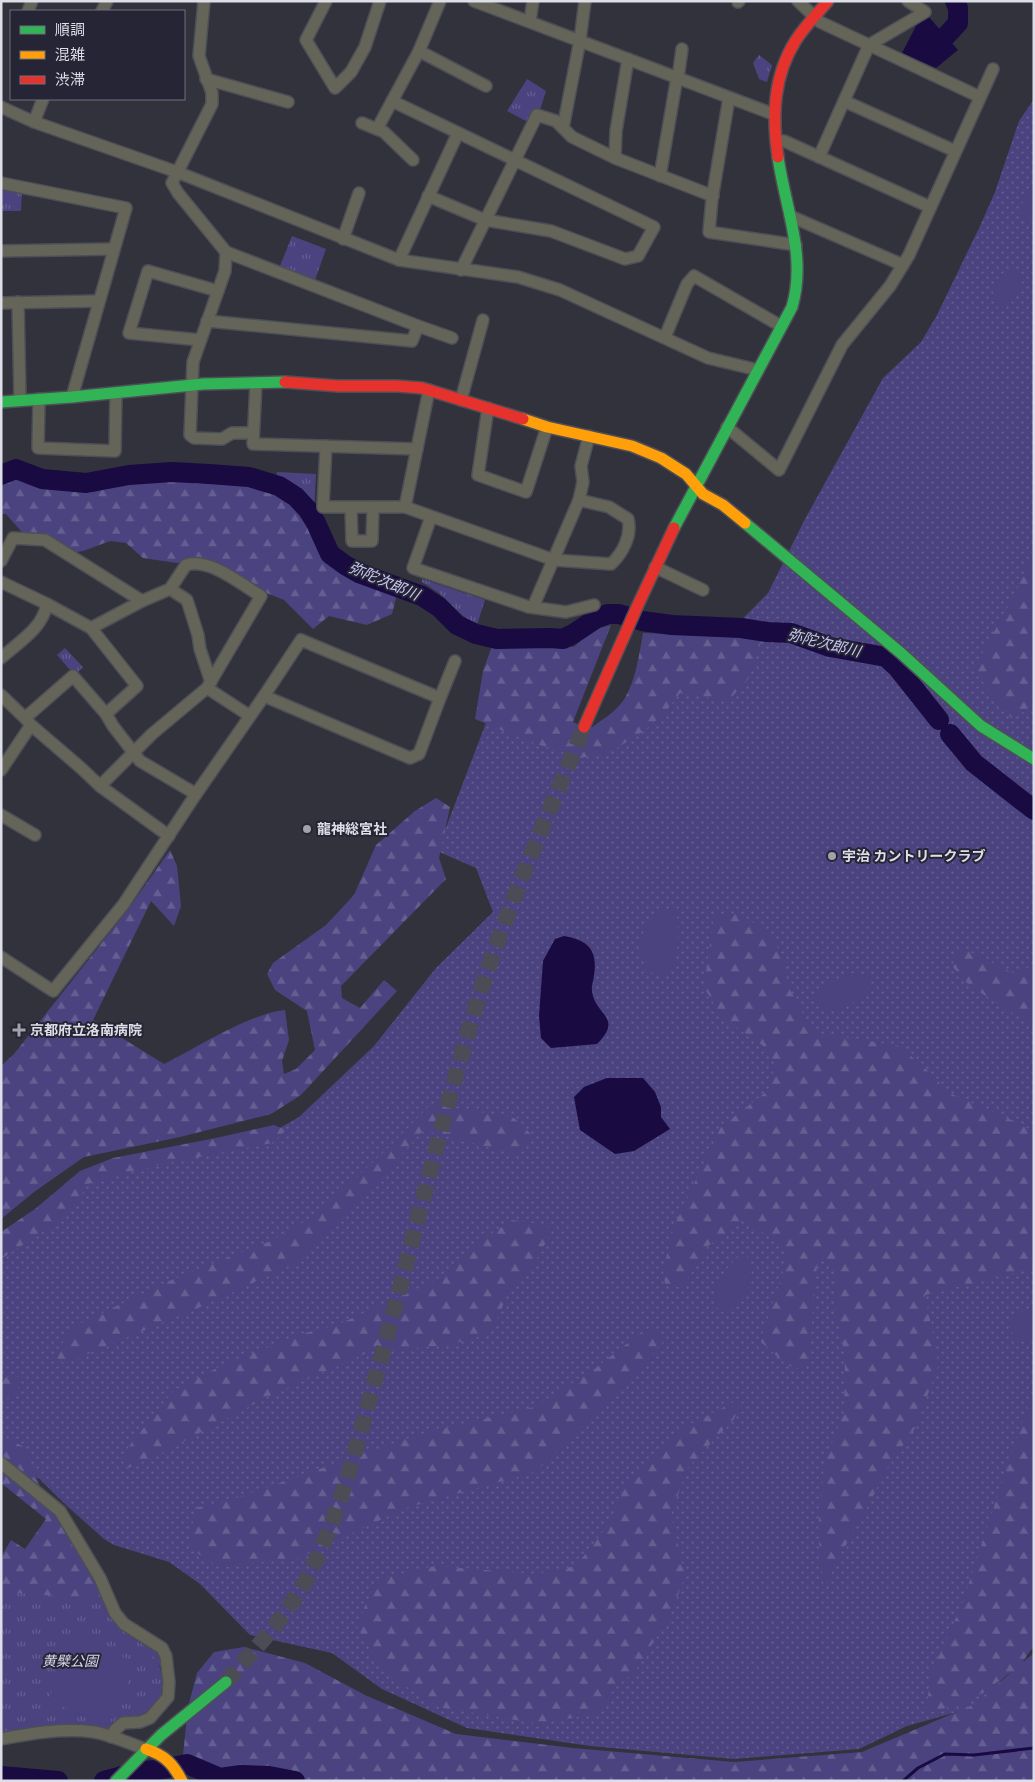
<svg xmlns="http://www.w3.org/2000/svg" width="1035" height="1782" font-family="'Roboto Serif','Noto Sans JP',serif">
	<defs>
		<pattern id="grass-dots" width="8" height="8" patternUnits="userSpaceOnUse" patternTransform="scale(1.25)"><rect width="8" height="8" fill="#4a437f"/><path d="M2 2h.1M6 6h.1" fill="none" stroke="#645e91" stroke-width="1.8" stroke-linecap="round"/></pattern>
		<pattern id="forest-firs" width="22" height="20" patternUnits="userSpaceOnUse" patternTransform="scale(1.25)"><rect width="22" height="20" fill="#4a437f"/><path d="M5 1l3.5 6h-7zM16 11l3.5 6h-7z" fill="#645e91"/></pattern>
		<pattern id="park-tufts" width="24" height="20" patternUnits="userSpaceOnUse" patternTransform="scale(1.25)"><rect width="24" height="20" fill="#4a437f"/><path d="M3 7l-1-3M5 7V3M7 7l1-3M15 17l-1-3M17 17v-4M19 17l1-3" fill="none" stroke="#645e91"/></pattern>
	</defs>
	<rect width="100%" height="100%" fill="#32323c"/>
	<path fill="url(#grass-dots)" d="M1034 99V1647L975 1707 907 1726 859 1749 734 1759 590 1746 467 1728 382 1689 332 1653 250 1635 200 1584 169 1562 114 1545 104 1539 67 1506 24 1464 1 1447V1238L83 1176 278 1129 299 1117 374 1046 436 968 493 912 476 868 437 851 489 715 586 749 708 654 768 593 805 519 883 378 921 342 937 315 980 226 995 192 1019 121Z"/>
	<g fill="url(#forest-firs)">
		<path d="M17 475 53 486 94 492 133 480H206L250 484 285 497 309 521 323 554 351 574 397 594 392 614 367 625 329 616 313 629 284 600 259 590 209 559 177 563 143 558 126 543 110 541 83 551 64 554 21 531 6 514H1V481Z"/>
		<path d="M1034 548V707L1011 718 973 670 1015 594Z"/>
		<path d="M611 625 573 722 589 729C601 721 617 711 625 698 636 679 639 655 643 633L763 637 748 679 728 701 680 693 663 715 642 732 609 753 580 758 525 740 475 719 483 671 492 646 541 645 574 647 592 630Z"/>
		<path d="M436 798 450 807 439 858 446 879 341 986 342 998 360 1008 384 980 397 991 301 1095 271 1114 180 1137 84 1157 34 1192 1 1219V1066L14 1054 127 911 170 850 177 866 181 906 174 926 151 901 93 1020 164 1064C198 1047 248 1014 285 1010L289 1040 282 1061 284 1074 296 1069 315 1050 307 1011 275 990 267 974 273 963 326 925 354 895 376 845 415 811Z"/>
		<path d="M737 913 771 933 784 962 788 986 813 1032 899 1046 926 1069 949 1093 1014 1121 1034 1132V1268L925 1295 939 1364 916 1427 888 1467 860 1521 835 1564 824 1591 818 1532 824 1464 844 1412 845 1356 836 1315 834 1266 825 1259 817 1265 808 1364 801 1369 787 1365 760 1341 783 1272 785 1252 774 1239 742 1221 708 1246 682 1288 665 1284 663 1270 674 1226 721 1127 771 1088 774 1063 762 1045 736 1027 718 1011 704 987 714 916Z"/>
		<path d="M960 947 1015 974 1034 965V1026L970 986 952 966Z"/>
		<path d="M431 1104 514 1118 534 1137 515 1154 423 1130 353 1209 295 1263 207 1304 66 1363 53 1360 71 1328 169 1281 273 1240 319 1213 390 1146Z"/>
		<path d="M274 1125 286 1130 272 1143 162 1164 88 1184 79 1198 61 1220 1 1259V1232L35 1209 80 1171 113 1158 216 1138Z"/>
		<path d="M512 1220 546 1225 552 1231 533 1266 508 1288 500 1315 485 1335 448 1345 369 1352 271 1395 158 1455 128 1468 120 1458 173 1391 219 1367 301 1334 337 1325 439 1279 478 1243Z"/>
		<path d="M643 1331H654L663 1342 603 1408 535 1472 406 1508 294 1560 250 1563 221 1568 189 1548 195 1508 231 1500 417 1435 534 1407 592 1371Z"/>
		<path d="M19 1377 18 1390 1 1403V1378Z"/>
		<path d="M1034 1392V1644L1023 1662 1034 1653V1781H208L183 1755 188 1707 197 1673 214 1652 244 1647 305 1663 365 1695 456 1734 573 1748 734 1762 862 1752 973 1705 1013 1671 969 1702 926 1713 931 1673 961 1607 1029 1401Z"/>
		<path d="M742 1398 734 1419 688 1467 671 1514 685 1576 670 1616 633 1674 616 1686 599 1713 540 1724 438 1707 382 1671 356 1625 378 1579 435 1566 536 1574 576 1566 609 1524 625 1485 666 1442 689 1425Z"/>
		<path d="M1 1435 28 1449 30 1460 40 1486 1 1456Z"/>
		<path d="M1 1470 53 1512 116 1615 164 1652 163 1667 77 1635 1 1603V1557L11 1540 25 1549 46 1519 1 1483Z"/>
	</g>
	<g fill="url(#park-tufts)">
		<path d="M759 55 772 65 767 82 759 79 753 63Z"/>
		<path d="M527 79 546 91 540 110 534 112 526 121 507 111Z"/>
		<path d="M5 186 22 189 21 211H1V190Z"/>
		<path d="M292 236 326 249 315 280 280 266Z"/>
		<path d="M277 472 316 474 314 510 286 484 276 480Z"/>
		<path d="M422 579 485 600 477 625 463 616 439 593 422 582Z"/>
		<path d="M65 648 83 667 76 674 71 671 57 655Z"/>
		<path d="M5 1592 108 1600 158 1663 164 1678 160 1701 142 1718 123 1717 106 1730 1 1735V1593Z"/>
	</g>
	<g fill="#4a437f">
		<path d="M1034 185V222L1028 223 1020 210 1025 195Z"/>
		<path d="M1006 270C1014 270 1019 272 1023 279 1020 290 1012 309 999 309 989 293 992 283 1006 270Z"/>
		<path d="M661 911H676C680 933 679 956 668 976H657L646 968 639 947 645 927Z"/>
		<path d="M852 973 869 975C875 997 845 1008 827 1012L812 1000C823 985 836 979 852 973Z"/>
		<path d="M741 1255 750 1258C755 1280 747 1302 727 1314 697 1303 725 1267 741 1255Z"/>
		<path d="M1034 1307V1341C1018 1345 1016 1338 1008 1326L1017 1314Z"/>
		<path d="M72 1638 136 1662 114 1719H111L109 1725 48 1701Z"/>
	</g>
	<g fill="#190a41">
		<path d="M928 16 958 50 936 68 902 53 917 24Z"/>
		<path d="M564 936C588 940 598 950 594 975 594 980 591 986 592 991 595 1016 624 1017 597 1044L551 1048 541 1038 539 1016 543 961 555 939Z"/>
		<path d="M607 1078H643L655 1092 661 1107V1117L670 1129 634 1151 615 1154 580 1130 574 1097 584 1087Z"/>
	</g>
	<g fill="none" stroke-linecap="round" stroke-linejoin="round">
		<path stroke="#190a41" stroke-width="3" d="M903 1781 918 1768 945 1754 974 1755 1034 1748"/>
		<g stroke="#190a41" stroke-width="20">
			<path d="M946 36 958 23V8L955 1"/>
			<path d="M1 475 16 469 42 479 86 483 129 475 172 472 209 474 249 477 279 486 296 497 308 510 316 523 330 554 345 565 359 573 422 596 439 607 457 625 476 634 497 639 550 638 563 639 573 634 597 618 608 614H619L642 621 672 625 741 628 767 632 791 633 830 647 886 657 897 667 939 720"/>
			<path d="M950 734 974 763 1034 810"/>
			<path d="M1 1776 58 1781"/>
			<path d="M104 1781 141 1771 158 1770 187 1764 220 1778 241 1775 269 1776 295 1781"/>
		</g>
		<path stroke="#4c4c56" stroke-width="16" stroke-dasharray="16 8" stroke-linecap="butt" d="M226 1682C254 1650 285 1618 306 1580 339 1518 356 1448 375 1380 407 1266 434 1150 467 1036 497 930 542 829 584 727"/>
		<g stroke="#4e4e57" stroke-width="14">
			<g id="street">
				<path d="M204 1 199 56 212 93V104L172 183 178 193 226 252 225 271 193 362 190 435 194 438 222 439 232 433H253"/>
				<path d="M326 1 306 40 335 88 351 72 365 47 380 1"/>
				<path d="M474 1 773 114"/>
				<path d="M798 1 820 22 980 97"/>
				<path d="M738 2 739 1"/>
				<path d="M28 11 32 1"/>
				<path d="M102 11 107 1"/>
				<path d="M530 21 533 1"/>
				<path d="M419 51 486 86"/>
				<path d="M678 78 682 49"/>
				<path d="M206 79 288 102"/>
				<path d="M729 98 712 199 709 232 796 245"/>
				<path d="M392 101 654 227 638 256 625 259 551 231 485 220 428 196"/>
				<path d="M844 101 955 151"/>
				<path d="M1 107 34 122 177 172 399 260 518 277 560 290 708 358 758 370"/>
				<path d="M34 122 43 99"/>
				<path d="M362 123 384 132 413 160"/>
				<path d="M563 128 580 40 585 1"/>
				<path d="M377 129 419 51 440 1"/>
				<path d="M776 141H784L930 207"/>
				<path d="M819 157 869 45 925 12 908 1"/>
				<path d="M615 158 616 131 628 59"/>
				<path d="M660 176 677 77"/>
				<path d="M1 183 126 208 72 397"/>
				<path d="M790 216 903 265"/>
				<path d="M343 239 359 193"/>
				<path d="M1 251 114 249"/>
				<path d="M226 252 418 326 452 338"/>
				<path d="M399 260 458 133"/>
				<path d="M461 270 537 115 556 121 572 137 615 158 713 196"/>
				<path d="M18 302 20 399"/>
				<path d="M1 303 99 301"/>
				<path d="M207 321 412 341 418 326"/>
				<path d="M665 337 687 284 694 276 781 326"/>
				<path d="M200 340 129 333 148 271 218 291"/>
				<path d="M256 383 253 444 417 449"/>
				<path d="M39 399 38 448 115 451 116 393"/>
				<path d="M461 400 483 320"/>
				<path d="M488 408 478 475 526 492 547 427"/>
				<path d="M727 427 779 470 842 345 890 286 909 255 993 69"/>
				<path d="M326 446 323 507H405L554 560 611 564C623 553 632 535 628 519L609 507 579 500"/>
				<path d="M405 507 429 390"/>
				<path d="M351 508 352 541H372L373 508"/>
				<path d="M431 517 413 568 529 607 566 612 594 605"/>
				<path d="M1 561 13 538 45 540 142 601"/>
				<path d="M655 567 703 590"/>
				<path d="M1 582 47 604 91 628 137 686 106 714"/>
				<path d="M170 589 187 600 198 635 200 649 211 682"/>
				<path d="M533 607 579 500 583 482 581 466 589 436"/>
				<path d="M91 628 142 601 170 589 186 565C211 558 240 584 261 596L207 688 152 734 100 786"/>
				<path d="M301 640 440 698 419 754 410 758 264 696Z"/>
				<path d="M1 658C20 641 42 629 47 604"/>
				<path d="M207 688 250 716"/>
				<path d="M1 695 25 718 31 725 81 768 100 786 169 836"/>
				<path d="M440 698 455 661"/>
				<path d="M25 718 73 676 106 714 113 726 140 761 196 794"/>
				<path d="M1 770 31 725"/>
				<path d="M1 815 35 835"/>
				<path d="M1 957 53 991 123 905 196 794 264 696"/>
				<path d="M1 1463 60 1511 100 1578 115 1613 124 1624 162 1648 166 1656 169 1682 168 1697 150 1718 140 1722 123 1723 115 1730 111 1737"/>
				<path d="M1 1739C32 1733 63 1728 94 1732 112 1735 130 1744 146 1749"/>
			</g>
		</g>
		<g stroke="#4e4e57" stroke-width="14">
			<g id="fast">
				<path d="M1 402 72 397 203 384 285 382"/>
				<path d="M745 523 902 654 981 726 1034 759"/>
				<path d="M674 528 792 307C807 256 785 207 778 157"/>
				<path d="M116 1781 161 1735 226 1682"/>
			</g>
		</g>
		<g stroke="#4e4e57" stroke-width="14">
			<g id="slow">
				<path d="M523 419 547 427 632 446 661 458 686 474 703 494 723 505 745 523"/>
				<path d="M146 1749C165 1755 173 1764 182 1781"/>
			</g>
		</g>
		<g stroke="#4e4e57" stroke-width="14">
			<g id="jam">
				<path d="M778 157C772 117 773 76 796 40 805 26 817 14 828 1"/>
				<path d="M285 382 338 386H397L422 388 523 419"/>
				<path d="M584 727 637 607 674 528"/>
			</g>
		</g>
		<use href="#street" stroke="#646558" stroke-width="11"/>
		<use href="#fast" stroke="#30b455" stroke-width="11"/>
		<use href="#slow" stroke="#ff9f0a" stroke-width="11"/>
		<use href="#jam" stroke="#e5322d" stroke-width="11"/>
	</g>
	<g fill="#a2a2ac" stroke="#262535" stroke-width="2">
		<circle cx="307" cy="829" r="5"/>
		<circle cx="832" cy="856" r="5"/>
		<path d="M16.5 1022.5h5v5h5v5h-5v5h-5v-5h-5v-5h5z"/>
	</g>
	<g text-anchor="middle" stroke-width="4" stroke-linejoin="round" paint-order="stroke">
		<g font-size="14" font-weight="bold" fill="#dedee8" stroke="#262535" text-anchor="start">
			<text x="317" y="834">龍神総宮社</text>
			<text x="842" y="861">宇治 カントリークラブ</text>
			<text x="30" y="1035">京都府立洛南病院</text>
		</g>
		<g font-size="14" font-style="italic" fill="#d8d7ee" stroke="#262535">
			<text x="70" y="1666">黄檗公園</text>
		</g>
		<g font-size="15" font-style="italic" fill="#c7c6f3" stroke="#262535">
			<text transform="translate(384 581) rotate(23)" y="5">弥陀次郎川</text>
			<text transform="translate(824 643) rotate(14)" y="5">弥陀次郎川</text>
		</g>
	</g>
	<rect width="1035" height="1782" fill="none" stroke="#dedee8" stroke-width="5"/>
	<rect x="10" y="10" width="175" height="90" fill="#262535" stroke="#706f7d"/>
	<rect x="20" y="26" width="25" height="8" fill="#30b455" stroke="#706f7d"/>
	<text x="55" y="35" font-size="15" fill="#dedee8">順調</text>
	<rect x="20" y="51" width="25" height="8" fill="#ff9f0a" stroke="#706f7d"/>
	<text x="55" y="60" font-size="15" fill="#dedee8">混雑</text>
	<rect x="20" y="76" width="25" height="8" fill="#e5322d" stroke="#706f7d"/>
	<text x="55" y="85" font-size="15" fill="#dedee8">渋滞</text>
</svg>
